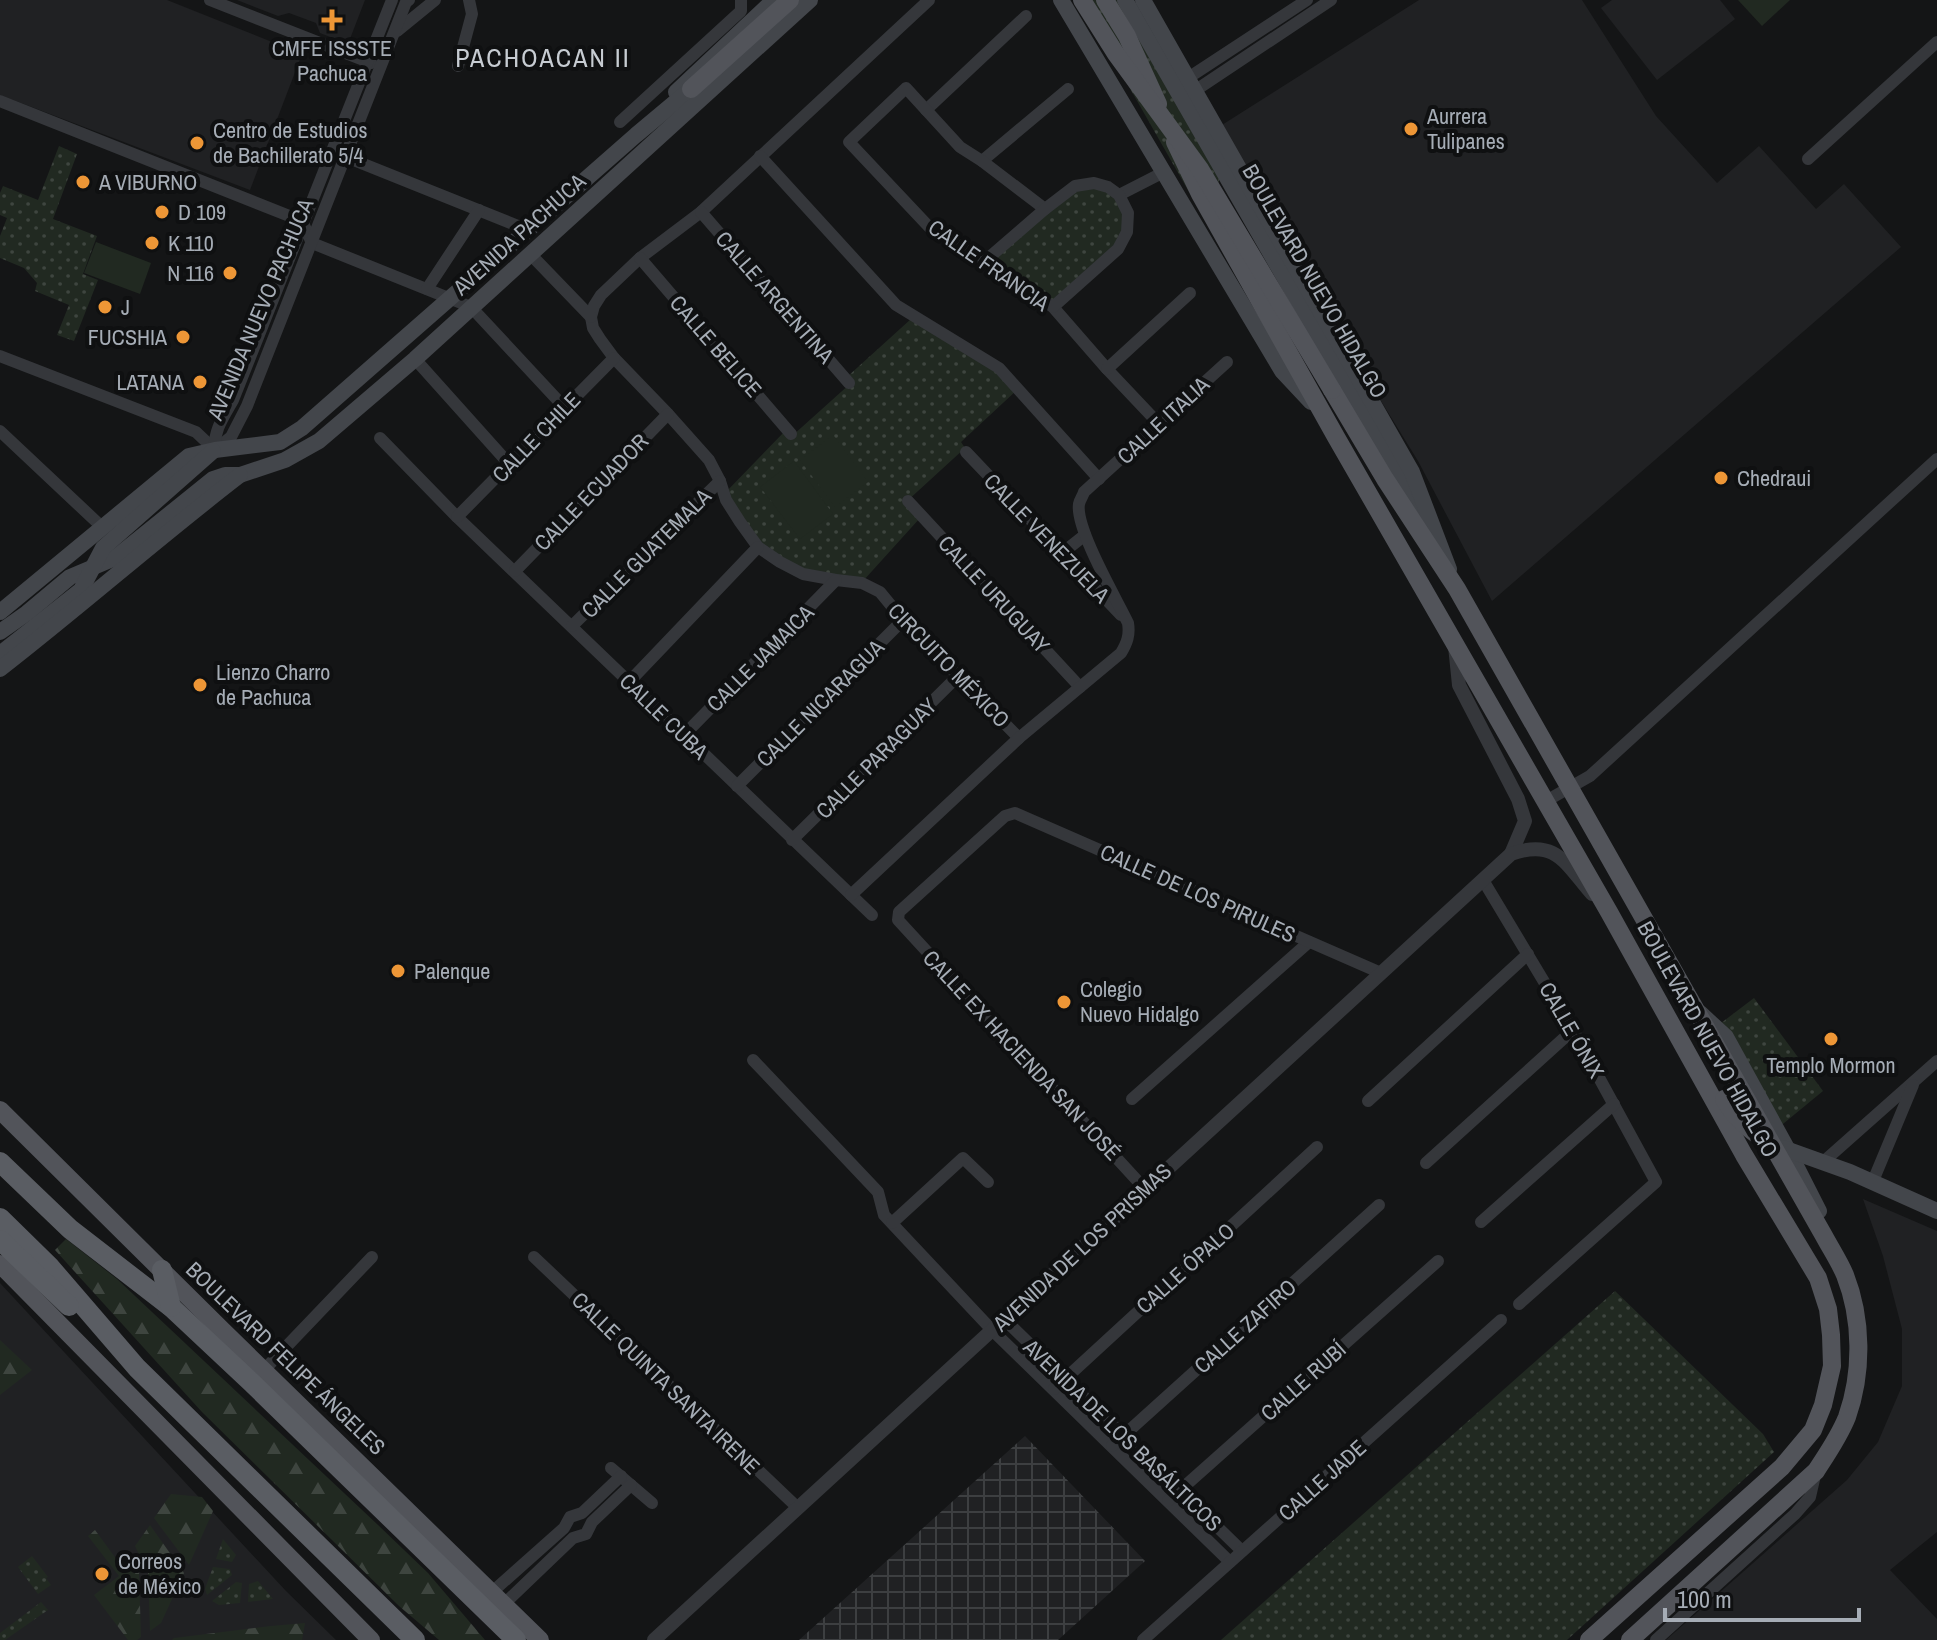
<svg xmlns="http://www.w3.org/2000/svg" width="1937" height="1640" font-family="'Archivo Narrow',sans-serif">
	<defs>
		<pattern id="industrial-grid" width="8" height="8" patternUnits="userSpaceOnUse" patternTransform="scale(2)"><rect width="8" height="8" fill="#202123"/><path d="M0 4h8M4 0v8" fill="none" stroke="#3d3f41"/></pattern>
		<pattern id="green-dots" width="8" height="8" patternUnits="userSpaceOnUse" patternTransform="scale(2)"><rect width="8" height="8" fill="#212921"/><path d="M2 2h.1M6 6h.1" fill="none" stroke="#3e453f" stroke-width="1.8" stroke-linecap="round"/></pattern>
		<pattern id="forest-firs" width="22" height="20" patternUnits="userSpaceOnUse" patternTransform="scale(2)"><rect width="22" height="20" fill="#212921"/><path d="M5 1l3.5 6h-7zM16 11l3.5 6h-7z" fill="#3e453f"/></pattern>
	</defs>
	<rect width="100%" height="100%" fill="#141516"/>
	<g fill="#202123">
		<path d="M0 0H167L302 54 250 190 0 95Z"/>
		<path d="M237 0H365L348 44 320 33 316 23 289 13 278 16Z"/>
		<path d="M1419 0H1582L1656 116 1717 183 1759 146 1816 209 1844 184 1901 247 1492 601 1418 461 1214 130Z"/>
		<path d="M1612 0H1720L1735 19 1657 80 1601 8Z"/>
		<path d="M1863 1199 1937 1231V1532L1890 1570 1937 1619V1640H1666L1847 1480 1878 1442 1902 1386V1329L1883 1256Z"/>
		<path d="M0 1283 286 1591 336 1640H0Z"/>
	</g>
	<path fill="url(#industrial-grid)" d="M1025 1436 1145 1561 1058 1640H799Z"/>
	<g fill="url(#green-dots)">
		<path d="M1076 0H1117L1219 175V183L1194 146 1108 54Z"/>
		<path d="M1124 78 1169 141 1190 191 1189 192Z"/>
		<path d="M59 146 77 154 53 219 97 236 83 274 98 280 74 341 57 335 69 305 35 291 37 283 24 268 0 258V236L7 218 0 215V193L3 186 38 200Z"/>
		<path d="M1094 183 1119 195 1127 232 1053 307 985 261 1075 186Z"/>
		<path d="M911 319 979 351 1018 389 961 442 965 448 906 502 920 518 863 581 804 572 759 546 725 493 786 430 792 436 851 383 847 377Z"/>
		<path d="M1754 998 1823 1091 1773 1132 1708 1033Z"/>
		<path d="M1615 1291 1763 1434 1774 1452 1567 1640H1221Z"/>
		<path d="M223 1539 236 1555 232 1562 216 1559Z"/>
		<path d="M32 1556 48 1577 46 1578 51 1585 38 1594 18 1567Z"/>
		<path d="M213 1567 230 1569 232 1575 207 1595 205 1589Z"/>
		<path d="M258 1581 273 1599 248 1602 249 1584Z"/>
		<path d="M236 1582 242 1583 240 1603 219 1605 212 1601Z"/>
		<path d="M41 1602 48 1610 5 1640H0V1633Z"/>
	</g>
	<g fill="url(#forest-firs)">
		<path d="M66 1239 117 1279 378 1525 428 1573 485 1640H439L399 1606 202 1412 55 1250Z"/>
		<path d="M0 1340 32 1370 0 1395Z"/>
		<path d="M171 1494 202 1497 213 1511 189 1565 154 1518Z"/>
		<path d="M150 1525 184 1573 161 1623 150 1631 148 1573 135 1546Z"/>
		<path d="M95 1530 117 1560 129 1551 139 1573 141 1637 137 1640H128L94 1595 119 1576 88 1536Z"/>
		<path d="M305 1623 302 1640H172L174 1638 271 1626Z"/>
	</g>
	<g fill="#212921">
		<path d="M1738 0H1790L1762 26Z"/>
		<path d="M96 242 151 263 140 294 84 273Z"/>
		<path d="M833 435 868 482 835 507 800 460Z"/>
		<path d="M794 461 833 514 800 539 760 487Z"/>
	</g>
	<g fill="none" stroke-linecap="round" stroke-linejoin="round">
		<g stroke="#35373b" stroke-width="12">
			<path d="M210 0 371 63"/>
			<path d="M929 0 701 212 640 258 601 295 594 306 591 317 593 328 600 339 614 358 668 414 709 460 720 481 726 500 740 522 758 547 780 562 803 574 836 580 862 583 880 592 903 620 1019 738"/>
			<path d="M397 31 435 0"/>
			<path d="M458 66 472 14 469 0"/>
			<path d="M1188 78 1307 0"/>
			<path d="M1196 90 1331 0"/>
			<path d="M0 101 302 221 312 243"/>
			<path d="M926 110 1026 16"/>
			<path d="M620 122 741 11V0"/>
			<path d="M760 156 896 305 999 368 1099 479"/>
			<path d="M346 157 528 230"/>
			<path d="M1808 159 1937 42"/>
			<path d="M982 161 1068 89"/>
			<path d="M1119 195 1164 172"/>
			<path d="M1045 209 982 161 960 147 906 88 849 142 931 229 985 261 1053 307 1107 369 1159 424"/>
			<path d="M701 212 849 383"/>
			<path d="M312 243 471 307 565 408"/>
			<path d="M640 258 791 434"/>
			<path d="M535 259 591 317"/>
			<path d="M985 261 1045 209 1075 186 1094 183 1108 187 1119 195 1128 213 1127 232 1118 249 1053 307"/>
			<path d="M427 289 479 210"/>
			<path d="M0 356 196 432 215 450"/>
			<path d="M415 359 510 465"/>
			<path d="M1107 369 1190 293"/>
			<path d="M0 431 102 527"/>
			<path d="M380 438 457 517 872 915"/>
			<path d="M215 450 231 437 247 406 406 2 409 0"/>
			<path d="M215 450C213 431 224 416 233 400L392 0"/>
			<path d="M966 452 1121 615"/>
			<path d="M908 501 1080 687"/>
			<path d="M457 517 614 358"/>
			<path d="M1061 554 1085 535"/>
			<path d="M515 571 668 414"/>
			<path d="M572 626 720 481"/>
			<path d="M629 682 758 547"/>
			<path d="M683 736 836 580"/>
			<path d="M737 786 903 620"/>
			<path d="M1546 801 1590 776 1937 459"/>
			<path d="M792 840 959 675"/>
			<path d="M1483 880 1573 1030 1656 1182 1519 1304"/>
			<path d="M851 895 1019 738 1121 653C1127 643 1130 635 1128 623 1116 598 1075 528 1079 504 1080 499 1083 496 1084 492L1227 362"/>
			<path d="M753 1060 878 1192 884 1215 992 1330 1230 1562"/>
			<path d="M1132 1099 1309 942"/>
			<path d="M1368 1101 1528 954"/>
			<path d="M1426 1163 1573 1030"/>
			<path d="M1822 1163 1937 1061"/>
			<path d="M1873 1181 1913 1085"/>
			<path d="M1145 1189 898 920 899 912 1005 816 1015 813 1381 973"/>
			<path d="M1481 1222 1614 1104"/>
			<path d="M892 1223 963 1158 988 1182"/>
			<path d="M534 1257 798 1508"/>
			<path d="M1004 1319 1242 1551"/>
			<path d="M264 1370 372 1257"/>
			<path d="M1054 1389 1317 1147"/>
			<path d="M1112 1446 1379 1205"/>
			<path d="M611 1468 652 1503"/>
			<path d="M1168 1501 1438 1261"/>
			<path d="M491 1593 564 1528 570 1517 582 1513 621 1476"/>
			<path d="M503 1605 573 1538 586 1534 592 1522 631 1485"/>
			<path d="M1143 1640 1501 1320"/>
			<path d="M1656 1640 1795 1514 1810 1497 1816 1471"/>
		</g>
		<g stroke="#35373b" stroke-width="14">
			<path d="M1455 646 1459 685 1518 799 1525 821 1511 854"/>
			<path d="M654 1640 1511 854C1556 838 1565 863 1592 894"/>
		</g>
		<g stroke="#43464b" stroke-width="16">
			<path d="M1061 0 1282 371 1311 402"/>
			<path d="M1125 0 1395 470 1425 527"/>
			<path d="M1143 0 1412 472 1449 569"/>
			<path d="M676 92 774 0"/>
			<path d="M0 612 189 456 215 450 280 442 302 428 636 135 691 89"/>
			<path d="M0 632 27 613 70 577 115 558 213 479 225 475H240L285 460 319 441 415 359 810 0"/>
			<path d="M0 654 81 590 103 548 213 451"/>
			<path d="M0 669C81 606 158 538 240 475"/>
			<path d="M1700 1013 1726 1037 1788 1150 1819 1211"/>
			<path d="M1783 1148 1850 1172 1937 1211"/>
		</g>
		<g stroke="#52545a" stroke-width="18">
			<path d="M1105 0 1127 36 1158 104"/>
			<path d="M691 89 790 0"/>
			<path d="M1175 142 1200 194 1336 437 1609 912 1744 1155 1818 1278 1828 1309 1831 1335 1832 1366 1823 1405 1813 1430 1782 1467 1589 1640"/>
			<path d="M1332 390 1385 479 1457 589 1824 1236C1831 1249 1839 1261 1845 1275 1862 1318 1863 1372 1847 1417 1839 1437 1827 1454 1816 1471L1630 1640"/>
			<path d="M1724 1099C1735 1118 1749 1130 1768 1142"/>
			<path d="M0 1110 224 1332 540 1640"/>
			<path d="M0 1264 371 1640"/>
		</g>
		<g stroke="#5a5d63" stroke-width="20">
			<path d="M0 1162 70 1229 171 1307 252 1383 516 1640"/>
			<path d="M0 1218 50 1267 137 1368 415 1640"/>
			<path d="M0 1240 69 1306"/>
			<path d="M162 1270 171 1307"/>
		</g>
		<path stroke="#52545a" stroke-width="18" d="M1082 0 1116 54 1200 169 1332 390"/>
	</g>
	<g fill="#ed9636" stroke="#0f1011" stroke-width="3">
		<path d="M328 8h8v8h8v8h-8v8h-8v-8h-8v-8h8z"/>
		<circle cx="1411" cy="129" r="8"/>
		<circle cx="197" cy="143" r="8"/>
		<circle cx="83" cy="182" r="8"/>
		<circle cx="162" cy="212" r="8"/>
		<circle cx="152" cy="243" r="8"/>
		<circle cx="230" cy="273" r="8"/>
		<circle cx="105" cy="307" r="8"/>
		<circle cx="183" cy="337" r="8"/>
		<circle cx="200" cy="382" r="8"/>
		<circle cx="1721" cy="478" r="8"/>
		<circle cx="200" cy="685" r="8"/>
		<circle cx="398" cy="971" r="8"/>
		<circle cx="1064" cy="1002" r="8"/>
		<circle cx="1831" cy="1039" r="8"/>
		<circle cx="102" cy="1574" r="8"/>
	</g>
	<g text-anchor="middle" stroke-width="8" stroke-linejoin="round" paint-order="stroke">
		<g font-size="22" fill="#a6adb6" stroke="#0f1011" text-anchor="start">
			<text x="332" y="56" text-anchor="middle">CMFE ISSSTE<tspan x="332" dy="25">Pachuca</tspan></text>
			<text x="1427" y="124">Aurrera<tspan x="1427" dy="25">Tulipanes</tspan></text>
			<text x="213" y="138">Centro de Estudios<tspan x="213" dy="25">de Bachillerato 5/4</tspan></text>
			<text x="99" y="190">A VIBURNO</text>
			<text x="178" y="220">D 109</text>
			<text x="168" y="251">K 110</text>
			<text x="214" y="281" text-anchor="end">N 116</text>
			<text x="121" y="315">J</text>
			<text x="167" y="345" text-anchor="end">FUCSHIA</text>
			<text x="184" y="390" text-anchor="end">LATANA</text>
			<text x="1737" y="486">Chedraui</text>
			<text x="216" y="680">Lienzo Charro<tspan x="216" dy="25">de Pachuca</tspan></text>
			<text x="414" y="979">Palenque</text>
			<text x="1080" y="997">Colegio<tspan x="1080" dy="25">Nuevo Hidalgo</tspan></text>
			<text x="1831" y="1073" text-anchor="middle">Templo Mormon</text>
			<text x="118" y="1569">Correos<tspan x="118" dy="25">de México</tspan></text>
		</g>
		<g font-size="22" fill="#a6adb6" stroke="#0f1011">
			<text transform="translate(519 234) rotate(-42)" y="8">AVENIDA PACHUCA</text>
			<text transform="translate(989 265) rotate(35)" y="8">CALLE FRANCIA</text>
			<text transform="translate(1315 281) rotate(60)" y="8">BOULEVARD NUEVO HIDALGO</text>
			<text transform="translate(775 297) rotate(49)" y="8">CALLE ARGENTINA</text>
			<text transform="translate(260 309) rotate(-67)" y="8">AVENIDA NUEVO PACHUCA</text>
			<text transform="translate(716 346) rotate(49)" y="8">CALLE BELICE</text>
			<text transform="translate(1163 420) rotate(-43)" y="8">CALLE ITALIA</text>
			<text transform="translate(536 437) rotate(-46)" y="8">CALLE CHILE</text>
			<text transform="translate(591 492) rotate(-46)" y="8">CALLE ECUADOR</text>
			<text transform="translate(1047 538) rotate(46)" y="8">CALLE VENEZUELA</text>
			<text transform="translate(646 553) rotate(-45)" y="8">CALLE GUATEMALA</text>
			<text transform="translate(994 594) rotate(47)" y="8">CALLE URUGUAY</text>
			<text transform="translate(760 658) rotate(-45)" y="8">CALLE JAMAICA</text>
			<text transform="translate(949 665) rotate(46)" y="8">CIRCUITO MÉXICO</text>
			<text transform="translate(820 703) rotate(-45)" y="8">CALLE NICARAGUA</text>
			<text transform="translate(664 716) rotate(44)" y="8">CALLE CUBA</text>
			<text transform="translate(876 758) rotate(-45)" y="8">CALLE PARAGUAY</text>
			<text transform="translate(1198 893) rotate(24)" y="8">CALLE DE LOS PIRULES</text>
			<text transform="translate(1572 1030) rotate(60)" y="8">CALLE ÓNIX</text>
			<text transform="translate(1708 1039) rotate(61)" y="8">BOULEVARD NUEVO HIDALGO</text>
			<text transform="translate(1022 1055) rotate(47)" y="8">CALLE EX HACIENDA SAN JOSÉ</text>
			<text transform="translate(1082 1247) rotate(-43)" y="8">AVENIDA DE LOS PRISMAS</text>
			<text transform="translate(1185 1268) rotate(-42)" y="8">CALLE ÓPALO</text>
			<text transform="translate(1245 1326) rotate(-42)" y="8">CALLE ZAFIRO</text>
			<text transform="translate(286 1358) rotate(44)" y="8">BOULEVARD FELIPE ÁNGELES</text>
			<text transform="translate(1303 1381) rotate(-42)" y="8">CALLE RUBÍ</text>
			<text transform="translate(666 1383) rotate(44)" y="8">CALLE QUINTA SANTA IRENE</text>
			<text transform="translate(1123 1435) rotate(44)" y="8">AVENIDA DE LOS BASÁLTICOS</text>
			<text transform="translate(1322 1480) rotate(-42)" y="8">CALLE JADE</text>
		</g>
		<g font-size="26" letter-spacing="2" fill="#c7ccd2" stroke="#0f1011">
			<text x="543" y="67">PACHOACAN II</text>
		</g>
	</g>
	<path d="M1665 1608v12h194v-12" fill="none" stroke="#a6adb6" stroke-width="4"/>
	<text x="1677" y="1608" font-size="24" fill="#a6adb6" stroke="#0f1011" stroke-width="6" paint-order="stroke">100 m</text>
</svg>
